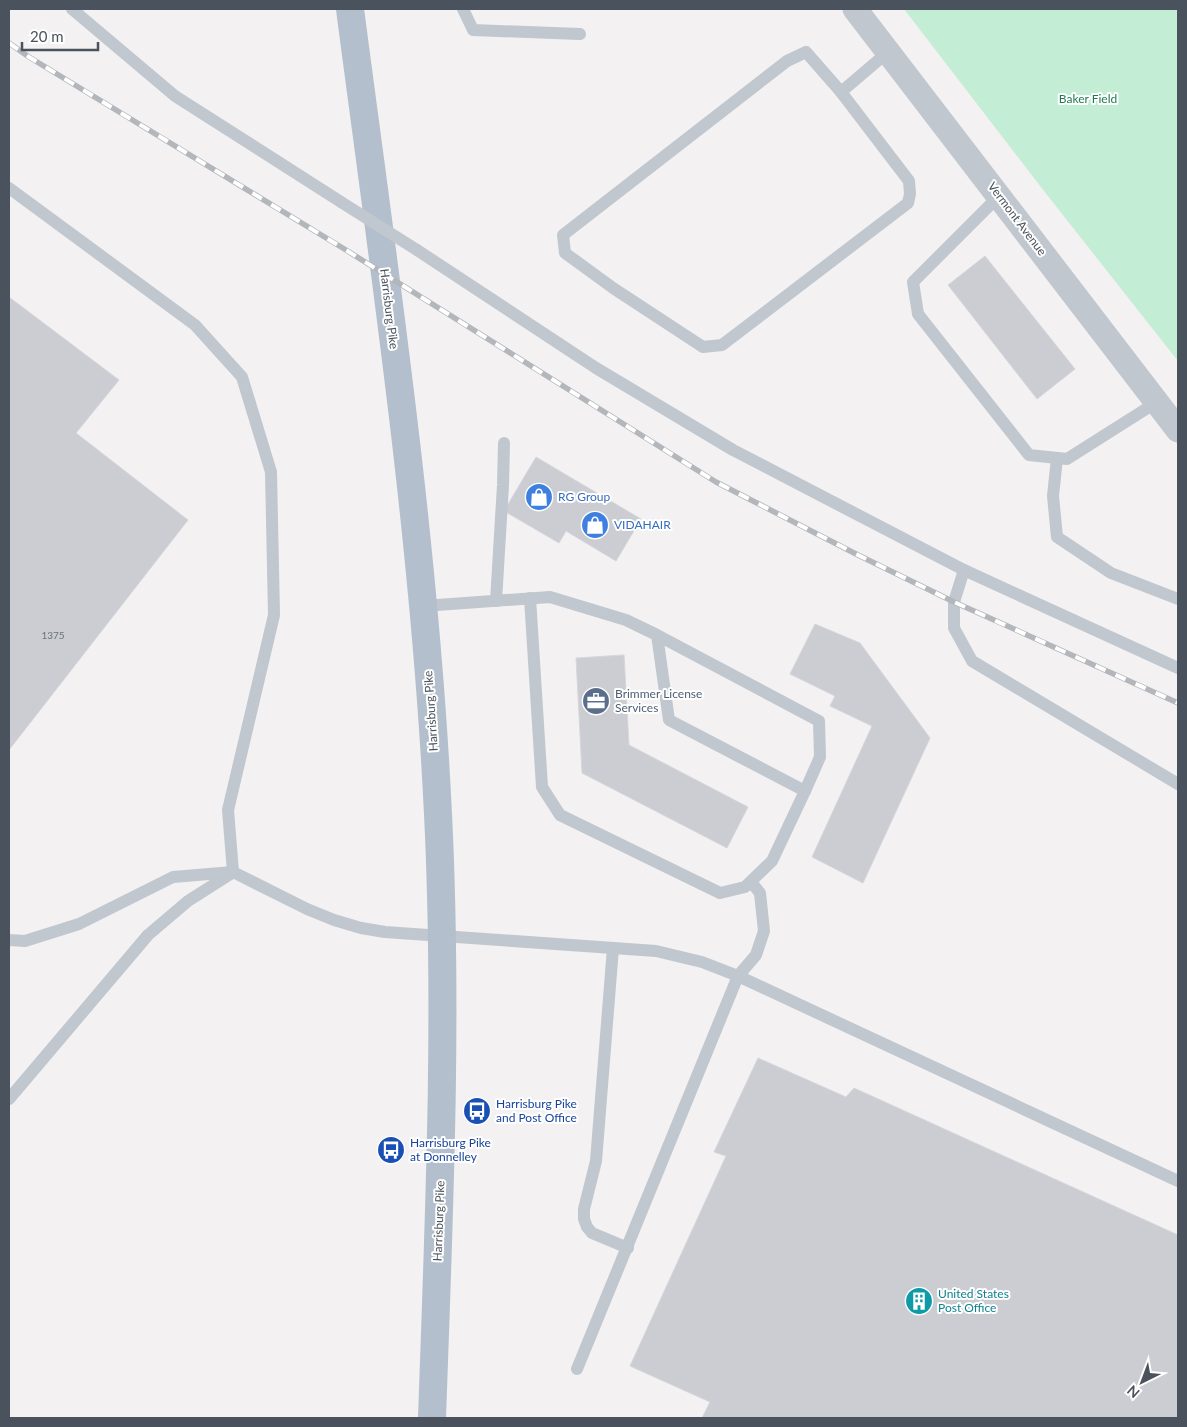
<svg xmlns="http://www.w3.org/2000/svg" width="1187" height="1427" font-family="Lato,sans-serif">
	<rect width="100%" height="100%" fill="#f3f1f1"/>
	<path fill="#c3edd5" d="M904 9H1178V361L1044 191Z"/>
	<g fill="#cbcdd3" stroke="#d5d7dc">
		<path d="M985 256 1075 369 1037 399 948 285Z"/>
		<path d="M9 297 119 380 76 433 188 520 9 750Z"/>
		<path d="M536 457 641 519 616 561 566 531 559 543 504 511Z"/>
		<path d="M815 624 860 643 930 738 863 883 812 857 872 726 830 706 835 696 790 674Z"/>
		<path d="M624 655 629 745 748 807 727 848 582 773 576 658Z"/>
		<path d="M758 1058 846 1097 854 1088 1178 1235V1418H702L710 1402 630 1366 726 1156 714 1152Z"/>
	</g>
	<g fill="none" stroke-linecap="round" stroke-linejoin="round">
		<g stroke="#c0c7ce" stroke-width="12">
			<path d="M72 9 175 96 341 202"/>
			<path d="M463 9 473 30 580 34"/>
			<path d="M806 52 841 92 909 181 910 194 908 203 722 345 703 347 613 288 565 253 563 235 787 61Z"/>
			<path d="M841 92 888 52"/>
			<path d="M9 188 195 325 242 377 271 472 274 615 228 810 233 872"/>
			<path d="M999 196 913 282 918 314 1029 455 1067 459 1157 402"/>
			<path d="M417 250 596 368 733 450 964 570 1178 668"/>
			<path d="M1057 458 1053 496 1057 537 1111 573 1178 599"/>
			<path d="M964 570 954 602V628L972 661 1178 784"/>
			<path d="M530 598 542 787 560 815 720 893 745 887 772 861 805 791"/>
			<path d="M496 601 503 485 504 443"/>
			<path d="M423 606 550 597 626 620 657 635 819 721 820 757 805 791 669 720 657 635"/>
			<path d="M9 940 25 941 79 924 173 877 233 872 307 909 334 920 361 928 385 932 656 951 702 962 738 976 1178 1181"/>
			<path d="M613 948 596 1161 584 1209V1219L587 1227 592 1233 628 1248"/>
			<path d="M9 1099 148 935 188 901 232 873"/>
			<path d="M577 1369 738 976 756 955 764 931 760 893 751 882"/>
		</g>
		<path stroke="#c0c7ce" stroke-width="25" d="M855 9 1178 430"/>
		<path stroke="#b3bfcd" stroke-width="28" d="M350 9C385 276 425 544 438 814 448 1016 439 1217 432 1418"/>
		<g stroke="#b3b6ba" stroke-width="5.5">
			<path id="rail" d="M9 43 29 57 346 250 716 482 858 555 954 602 1178 703"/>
		</g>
		<use href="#rail" stroke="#fff" stroke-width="4" stroke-dasharray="11" stroke-linecap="butt"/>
		<path stroke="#c0c7ce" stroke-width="12" d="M341 202 417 250"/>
	</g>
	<defs>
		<g id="shop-disc" transform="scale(1.4375)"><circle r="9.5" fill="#3f7fe0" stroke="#fff"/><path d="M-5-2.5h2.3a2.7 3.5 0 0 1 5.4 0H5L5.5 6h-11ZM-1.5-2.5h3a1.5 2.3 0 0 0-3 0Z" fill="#fff"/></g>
		<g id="office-disc" transform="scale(1.4375)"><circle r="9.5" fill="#5c6f8a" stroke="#fff"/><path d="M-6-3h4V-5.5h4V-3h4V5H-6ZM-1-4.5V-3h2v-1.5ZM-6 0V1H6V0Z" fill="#fff"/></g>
		<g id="bus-disc" transform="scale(1.4375)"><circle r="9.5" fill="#1a4fb4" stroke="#fff"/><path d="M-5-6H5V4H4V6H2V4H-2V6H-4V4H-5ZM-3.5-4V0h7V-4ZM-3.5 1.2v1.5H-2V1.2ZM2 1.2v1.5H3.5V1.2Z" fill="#fff"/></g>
		<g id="building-disc" transform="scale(1.4375)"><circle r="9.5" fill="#0f9aa8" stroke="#fff"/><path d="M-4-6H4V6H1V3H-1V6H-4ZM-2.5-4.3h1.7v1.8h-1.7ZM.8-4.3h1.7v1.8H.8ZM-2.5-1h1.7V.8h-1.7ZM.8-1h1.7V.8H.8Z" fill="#fff"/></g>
	</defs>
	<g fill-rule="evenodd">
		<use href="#shop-disc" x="539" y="497"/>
		<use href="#shop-disc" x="595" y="525"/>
		<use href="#office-disc" x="596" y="701"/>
		<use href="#bus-disc" x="477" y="1111"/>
		<use href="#bus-disc" x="391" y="1150"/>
		<use href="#building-disc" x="919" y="1301"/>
	</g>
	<g text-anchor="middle" stroke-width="4" stroke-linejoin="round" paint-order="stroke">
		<g font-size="10" fill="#6a727a">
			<text x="53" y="639">1375</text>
		</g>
		<g font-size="12" fill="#1e7b51" stroke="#fff">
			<text x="1088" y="103">Baker Field</text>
		</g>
		<g font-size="12" fill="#4a535d" stroke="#fff">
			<text transform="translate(1017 219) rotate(53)" y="4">Vermont Avenue</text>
			<text transform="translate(389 309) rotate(83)" y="4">Harrisburg Pike</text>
			<text transform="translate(431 711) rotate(-94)" y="4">Harrisburg Pike</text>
			<text transform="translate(439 1221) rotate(-88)" y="4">Harrisburg Pike</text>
		</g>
		<g font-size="12" fill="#366cbe" stroke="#fff" text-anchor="start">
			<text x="558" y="501">RG Group</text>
			<text x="614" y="529">VIDAHAIR</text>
		</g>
		<g font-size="12" fill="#4e5e75" stroke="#fff" text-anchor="start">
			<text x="615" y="698">Brimmer License<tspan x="615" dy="14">Services</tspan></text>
		</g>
		<g font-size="12" fill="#164399" stroke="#fff" text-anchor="start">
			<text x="496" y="1108">Harrisburg Pike<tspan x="496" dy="14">and Post Office</tspan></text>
			<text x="410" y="1147">Harrisburg Pike<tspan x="410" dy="14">at Donnelley</tspan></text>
		</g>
		<g font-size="12" fill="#0d838f" stroke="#fff" text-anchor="start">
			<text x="938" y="1298">United States<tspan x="938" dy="14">Post Office</tspan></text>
		</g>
	</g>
	<rect width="1187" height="1427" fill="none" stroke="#4a535d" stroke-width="20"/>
	<g transform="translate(1142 1382) rotate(222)" stroke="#ffffff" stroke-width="4" paint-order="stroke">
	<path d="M0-4L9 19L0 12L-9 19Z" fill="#4a535d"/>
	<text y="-8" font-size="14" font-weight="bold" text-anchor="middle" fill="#4a535d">N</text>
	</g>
	<path d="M22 42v8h76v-8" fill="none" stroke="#4a535d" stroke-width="2.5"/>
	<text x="30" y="42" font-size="15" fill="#4a535d" stroke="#ffffff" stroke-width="4" paint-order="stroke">20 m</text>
</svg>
